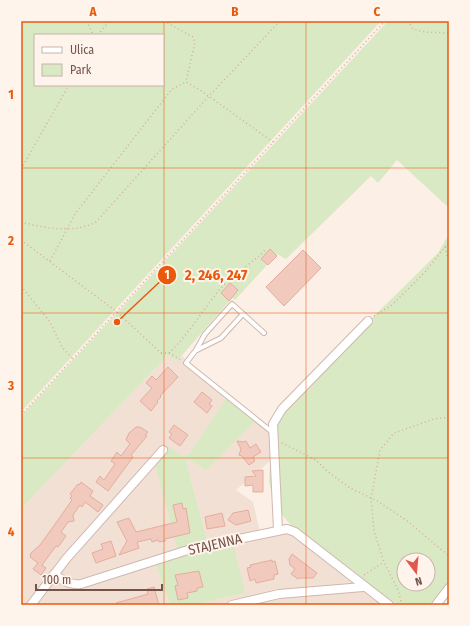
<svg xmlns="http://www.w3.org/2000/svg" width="470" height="626" font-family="'Fira Sans Condensed',sans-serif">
	<rect width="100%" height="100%" fill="#fcefe5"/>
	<g fill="#f3e0d4">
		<path d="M168 355 177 361 182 356 227 397 189 454 182 456 178 552 154 560 170 605H21V509Z"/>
		<path d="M256 420 272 431 270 461 236 490 253 502 260 532 292 526 305 533 327 555 381 594 400 605H193L244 593 208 544 186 461 190 460 206 471Z"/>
	</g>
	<g fill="#d9e9c4" fill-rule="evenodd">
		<path d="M21 21H381L21 412ZM35 35H163V85H35Z"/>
		<path d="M388 21H449V208L397 160 378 183 371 176 286 259 277 254 235 300 232 298 177 361 168 355 21 509V416Z"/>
		<path d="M449 234V583L432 605H400L381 594 327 555 305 533 292 526 282 515 274 501 269 482 272 432 278 411 438 253ZM404 560H428V584H404Z"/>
		<path d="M227 397 256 420 206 471 190 460 186 461 208 544 232 539 245 593 193 605H170L154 560 178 551 154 460 166 445 182 456 189 454Z"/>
	</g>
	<g fill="#f1cabd" stroke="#e3ad9e">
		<path d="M270 249 277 256 268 265 261 259Z"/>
		<path d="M303 250 321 268 284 306 266 287Z"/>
		<path d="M230 283 238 290 229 301 221 293Z"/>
		<path d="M168 367 178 377 160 396 161 397 157 401 158 402 151 411 140 401 152 388 146 383 152 376 156 380Z"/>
		<path d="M202 392 212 400 209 404 212 406 207 413 194 402Z"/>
		<path d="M174 425 188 435 180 446 169 438 172 434 169 432Z"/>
		<path d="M136 427H140L148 432 145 435 147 436 131 455 133 457 108 491 96 482 100 476 104 480 115 464 111 461 117 452 121 456 130 444 126 440 129 433Z"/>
		<path d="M237 441 243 442 246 441 250 448 256 444 261 452 253 457 255 461 249 465 242 456 239 455 241 449Z"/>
		<path d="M263 470V492H253V485L245 486V477L256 476 252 471Z"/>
		<path d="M81 482 93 491 90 496 103 505 98 512 85 502 82 507 80 505 73 515 74 521 68 522 61 532 66 536 58 547 56 546 42 565 46 568 41 575 33 569 38 563 30 557 31 553 40 545 58 520 72 500 70 498 72 496 70 494 78 484 79 485Z"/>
		<path d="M182 503 183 509 186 508 190 533 165 539V541L159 542 158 540 152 542 151 539 137 542 139 548 119 555 127 541 117 522 129 518 136 532 177 522 173 505Z"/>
		<path d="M248 510 251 521 236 525 228 520 233 513Z"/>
		<path d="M222 513 225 526 207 529 205 517Z"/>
		<path d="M111 541 116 556 96 563 92 553 103 549 101 544Z"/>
		<path d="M292 554 317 573 313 578H299L298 579 291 574 295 569 290 565 289 559Z"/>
		<path d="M272 560V562L275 561 278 574 274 575V579L256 583 255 579 250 581 247 568 251 567 250 565Z"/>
		<path d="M199 571 203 587 197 588V591L187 593 188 598 178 600 175 586 178 585 175 575Z"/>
		<path d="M154 587 159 605H116V603L148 594 147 589Z"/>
	</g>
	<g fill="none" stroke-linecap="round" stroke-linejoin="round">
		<g stroke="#cfb8af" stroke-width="6">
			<g id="service">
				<path d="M264 333 232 304 205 334 196 350 186 363 272 432"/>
				<path d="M197 350 221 338 243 314"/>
			</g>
		</g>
		<g stroke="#cfb8af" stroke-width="10">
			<g id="minor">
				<path d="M278 530 273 424 282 409 368 321"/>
				<path d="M54 574C63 581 69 585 81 584L191 549 287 529 295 532 389 605"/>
				<path d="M31 605 66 559 163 450"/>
				<path d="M232 605 279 594 363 587"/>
				<path d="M436 605 449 588"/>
			</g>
		</g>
		<g stroke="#d6ada0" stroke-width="1.5" stroke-dasharray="1 3" stroke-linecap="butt">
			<path d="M87 21 93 35"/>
			<path d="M164 21 193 37 195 42 186 82"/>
			<path d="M408 21 413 29 425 32 449 33"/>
			<path d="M98 35 109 21"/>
			<path d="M21 169 69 85"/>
			<path d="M21 222C46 228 73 234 96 222L209 96 280 21"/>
			<path d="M21 240 117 312 163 355"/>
			<path d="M445 247 449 263"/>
			<path d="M50 261 75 214 172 89 186 82 200 90 273 142"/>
			<path d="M21 286 50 322 62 347 73 359"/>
			<path d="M374 316 392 305 425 272 449 242"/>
			<path d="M161 353H169L181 360"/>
			<path d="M169 353C189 334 203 309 221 288 234 273 252 264 266 249"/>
			<path d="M21 415 385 21"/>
			<path d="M282 443 316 460 327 471 350 488 377 501 406 520 449 556"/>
			<path d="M364 575 384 562"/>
			<path d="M402 605 398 590 384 562 374 531 371 499 380 450 394 433 434 419 449 417"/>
		</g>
		<use href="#service" stroke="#fff" stroke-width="4"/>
		<use href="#minor" stroke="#fff" stroke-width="8"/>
	</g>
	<path fill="none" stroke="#e8590c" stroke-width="1" stroke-opacity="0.55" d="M164 21V605M306 21V605M21 168H449M21 313H449M21 458H449"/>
	<g text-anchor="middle" stroke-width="4" stroke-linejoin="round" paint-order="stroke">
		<g font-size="14" fill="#74534b" stroke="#fff4eb">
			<text transform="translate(215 544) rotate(-13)" y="5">STAJENNA</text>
		</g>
	</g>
	<path fill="none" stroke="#e8590c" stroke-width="1.5" d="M117 322L167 275"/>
	<g fill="#e8590c" stroke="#fff4eb" stroke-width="1.5">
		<circle cx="117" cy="322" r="4"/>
		<circle cx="167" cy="275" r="10"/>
	</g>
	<g font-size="12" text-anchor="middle" font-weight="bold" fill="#fff">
		<text x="167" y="279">1</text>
	</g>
	<g font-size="15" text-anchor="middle" font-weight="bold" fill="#e8590c" stroke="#fff4eb" stroke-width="4" stroke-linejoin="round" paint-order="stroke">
		<text x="216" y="280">2, 246, 247</text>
	</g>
	<rect width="470" height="626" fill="none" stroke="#fff4eb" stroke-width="44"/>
	<rect x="34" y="34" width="130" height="52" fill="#fff4eb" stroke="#c7b4ab"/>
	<rect x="42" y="47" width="20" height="6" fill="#ffffff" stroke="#c7b4ab"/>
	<text x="70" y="54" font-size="12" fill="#74534b">Ulica</text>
	<rect x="42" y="64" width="20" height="12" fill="#d9e9c4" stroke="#c7b4ab"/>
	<text x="70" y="74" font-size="12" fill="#74534b">Park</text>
	<g transform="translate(416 572) rotate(164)"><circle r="19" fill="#fff4eb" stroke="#c7b4ab"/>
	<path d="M0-3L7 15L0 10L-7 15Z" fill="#e3564d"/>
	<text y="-6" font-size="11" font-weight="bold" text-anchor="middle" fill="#74534b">N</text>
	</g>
	<path d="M36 584v6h126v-6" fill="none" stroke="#74534b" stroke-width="2"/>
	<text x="42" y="584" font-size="12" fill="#74534b" stroke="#fff4eb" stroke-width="3" paint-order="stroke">100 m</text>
	<rect x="22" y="22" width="426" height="582" fill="none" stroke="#e8590c" stroke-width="1.5"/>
	<g font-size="13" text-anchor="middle" font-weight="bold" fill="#e8590c">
		<text x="93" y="16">A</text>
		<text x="235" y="16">B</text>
		<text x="377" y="16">C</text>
		<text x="11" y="99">1</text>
		<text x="11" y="245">2</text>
		<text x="11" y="390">3</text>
		<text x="11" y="536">4</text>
	</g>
</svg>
